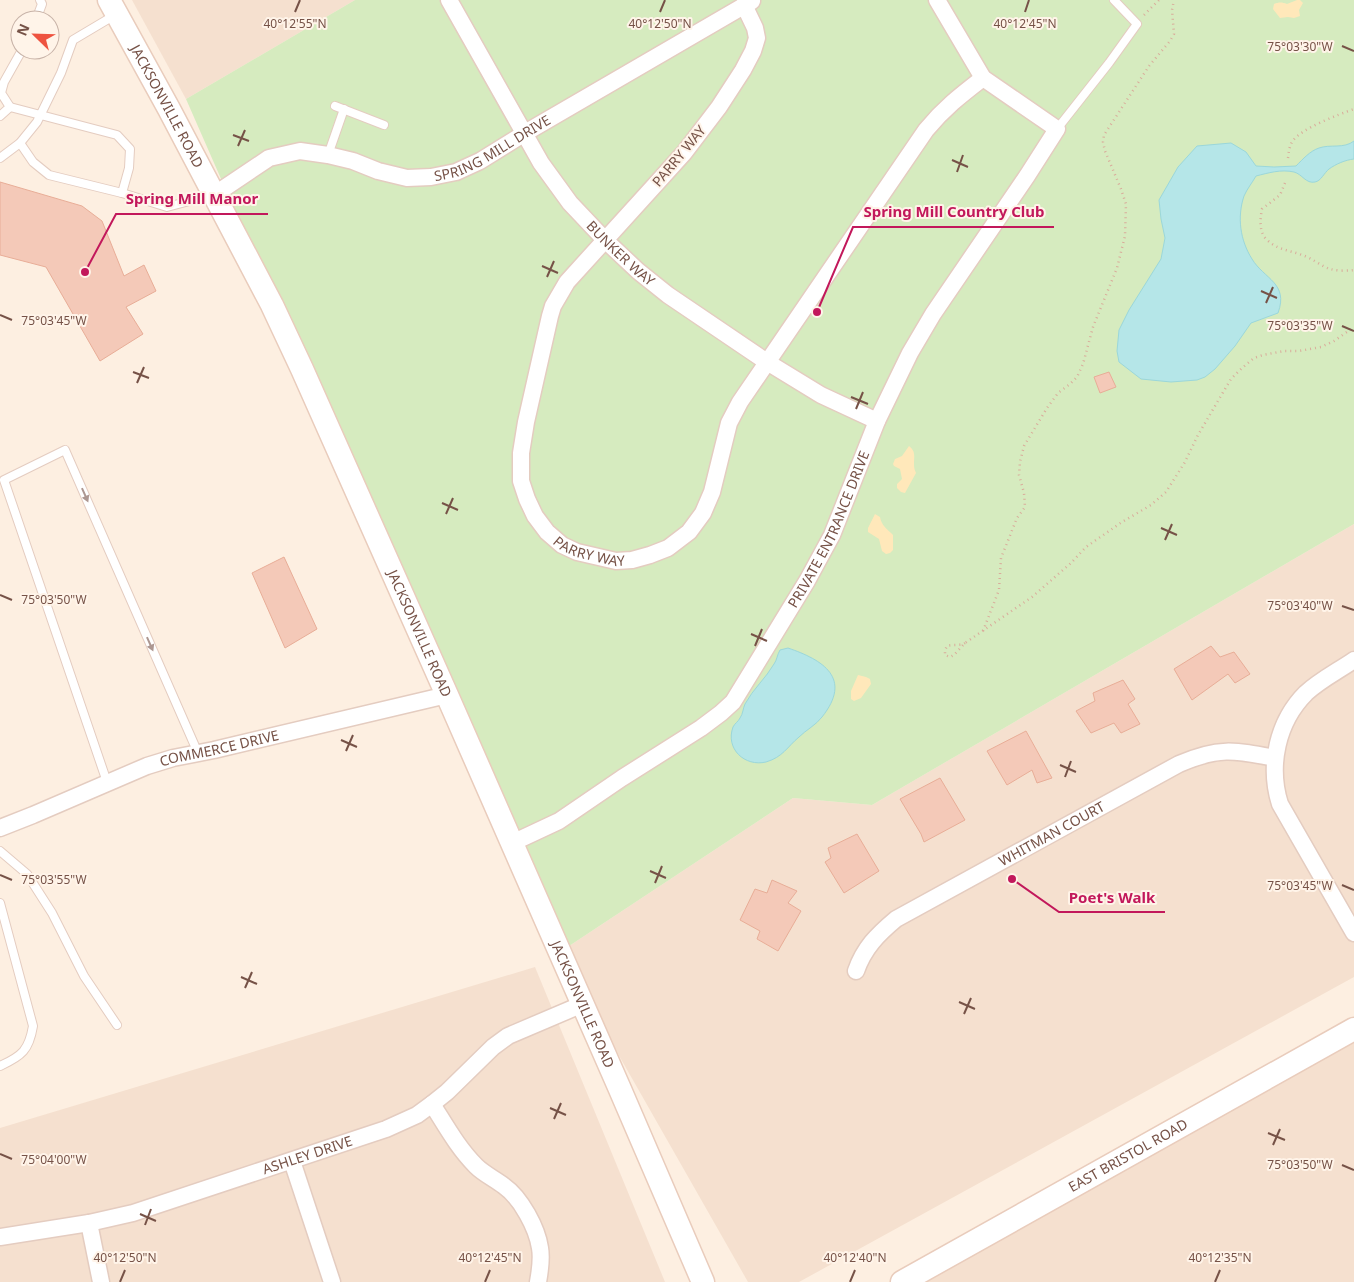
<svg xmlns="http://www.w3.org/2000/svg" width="1354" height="1282" font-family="'Noto Sans',sans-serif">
	<rect width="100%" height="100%" fill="#fdefe1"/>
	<g fill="#f5e0cf">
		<path d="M132 0H355L186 99Z"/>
		<path d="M1354 524V977L799 1282H748L560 952 793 798 872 805Z"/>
		<path d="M535 967 665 1282H0V1128Z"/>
		<path d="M1354 1029V1282H902Z"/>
	</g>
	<path fill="#d6ebbf" d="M355 0H1354V524L872 805 793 798 560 952 186 99Z"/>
	<g fill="#ffe8ba">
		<path d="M1297 0H1300L1303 3 1299 10 1300 16 1294 18 1288 17 1280 18 1273 9 1274 4C1279 2 1282 2 1287 4Z"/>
		<path d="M909 446C916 451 914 457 914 465 914 468 915 471 916 473L905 493 901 492 897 488V484L902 479 900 469 894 466 893 464 895 459 902 456Z"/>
		<path d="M875 514 880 517C881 525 888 530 893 535V550L890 553 886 554 882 551 879 539 868 532V528Z"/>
		<path d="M858 675 866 677 870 679 871 684 861 698 854 701 851 699V691Z"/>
	</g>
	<g fill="#b5e6e8" stroke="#9bd7da">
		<path d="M1354 141V159C1345 160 1336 164 1329 169 1324 173 1321 181 1315 182 1306 184 1302 174 1294 172 1281 169 1268 173 1256 176 1252 183 1247 189 1244 196 1237 217 1240 240 1252 259 1264 279 1289 283 1278 313L1251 323 1235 346 1215 369 1205 377 1197 380 1171 382 1141 379 1119 362 1117 351 1119 330 1129 310 1161 259 1165 238 1161 219 1159 200 1178 167 1197 146 1231 143 1246 152 1256 166 1274 167 1296 166C1303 159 1310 151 1319 148 1330 144 1344 149 1354 141Z"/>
		<path d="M788 648C823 660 853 678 822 717 816 725 806 730 799 737 787 747 783 757 766 762 745 767 725 749 733 727 735 723 738 722 740 718 743 714 743 708 745 704 753 689 766 678 774 664 777 660 777 655 780 650Z"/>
	</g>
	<g fill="#f4c9b8" stroke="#e8ad97">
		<path d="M0 182 82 206 102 221 124 276 144 265 156 291 126 307 143 334 100 361 46 267 0 255Z"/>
		<path d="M1109 372 1116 387 1100 393 1094 377Z"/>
		<path d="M284 557 317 629 285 648 252 573Z"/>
		<path d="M1211 646 1220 657 1234 652 1250 674 1235 683 1228 674 1192 700 1174 669Z"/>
		<path d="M1123 680 1135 699 1128 704 1140 724 1121 733 1114 723 1091 733 1076 711 1095 701 1093 693Z"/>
		<path d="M1026 731 1052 778 1037 783 1032 770 1007 785 987 751Z"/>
		<path d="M940 778 965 820 924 842 921 834 900 799Z"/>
		<path d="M857 834 879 871 844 893 825 862 831 858 828 848Z"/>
		<path d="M772 880 797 891 788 903 801 911 778 951 757 939 760 931 740 920 755 889 767 893Z"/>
	</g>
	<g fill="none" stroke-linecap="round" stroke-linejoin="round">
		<g stroke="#e4ccc0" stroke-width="10">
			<g id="lane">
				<path d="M36 20 42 4 40 0"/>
				<path d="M335 106 384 125"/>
				<path d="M10 107 117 135 130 149 129 168 122 193"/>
				<path d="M0 116 10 107 1 93 4 82 22 50"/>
				<path d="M1057 129 1109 63 1137 24 1114 0"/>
				<path d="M20 143 33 162 49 175 122 193 167 207 212 195"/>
				<path d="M328 155 344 109"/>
				<path d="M0 158 20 143 37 122 61 73 73 40 115 15"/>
				<path d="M107 782 4 480 65 450 198 753"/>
				<path d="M0 851 27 874 52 913 84 976 117 1025"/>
				<path d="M0 903 33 1026C29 1050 22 1056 0 1066"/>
			</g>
		</g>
		<g stroke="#e4ccc0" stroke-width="19">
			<g id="street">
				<path id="s1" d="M449 0 541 163 570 203 605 240 638 271 668 295 767 362 821 395 877 421"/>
				<path id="s2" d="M744 5 755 28 757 38 753 51 743 70 719 107 684 153 567 282 553 306 550 316 526 422 521 453V481L527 499 535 516 547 532 562 545 577 552 616 561 632 560 650 555 668 548 689 532 703 513 712 492 729 423 740 402 926 130C944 108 961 95 983 78"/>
				<path id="s3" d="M214 195 269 158 300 151 328 155 353 161 378 171 407 178 431 177 456 172 480 161 525 133 752 1"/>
				<path d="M1354 660C1338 671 1320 680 1306 693 1277 722 1268 766 1280 804L1354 933"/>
				<path id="s4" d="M0 828 33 815 147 766 173 758 214 750 447 695"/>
				<path id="s5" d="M512 843 559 821 622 778 701 728 721 713 733 702 807 581 832 535 877 421 910 353 933 314 1027 176 1057 129 983 78 937 0"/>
				<path id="s6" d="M856 971C864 948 877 935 896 919L1179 764C1218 747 1234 750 1275 758"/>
				<path d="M432 1104C446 1126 458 1148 476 1166 484 1174 495 1179 504 1186 521 1198 537 1228 540 1248 542 1259 540 1271 538 1282"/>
				<path d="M292 1161 332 1282"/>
				<path d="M89 1223 101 1282"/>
				<path id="s7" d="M0 1237 89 1223 133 1213 386 1129 417 1115 432 1104 447 1092 493 1047 508 1036 583 1004"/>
			</g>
		</g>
		<g stroke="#e9ccbc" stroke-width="25">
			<g id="secondary">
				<path id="s8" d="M109 0 169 109 272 305 302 369 447 695 619 1087 703 1282"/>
				<path id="s9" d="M902 1282 1354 1029"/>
			</g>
		</g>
		<g stroke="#d9ac9b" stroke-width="2.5" stroke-dasharray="1 4" stroke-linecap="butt">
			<path d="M1144 15 1159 0"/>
			<path d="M1288 158C1289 152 1289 147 1292 142 1301 128 1338 115 1354 109"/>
			<path d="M1285 183 1280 195 1262 209C1260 219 1259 231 1266 239 1277 250 1289 250 1302 255 1312 258 1321 266 1330 269 1337 271 1347 271 1354 270"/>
			<path d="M983 631 999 590 1001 558 1017 518 1025 507 1024 493 1019 475 1020 462 1024 446 1047 408 1058 393 1070 384 1077 377 1083 364 1093 327 1117 268 1125 236 1126 204 1121 189 1105 151 1103 142 1104 135 1149 66 1170 41 1174 34 1172 10 1174 0"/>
			<path d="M965 643C961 646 953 644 947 646L945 650V655L950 657 954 655 965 643 1032 597 1071 563 1086 547 1122 522 1151 505 1166 492 1185 462 1198 435 1225 389 1231 379 1242 368 1254 358 1263 355 1284 351H1299L1321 347 1334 341 1354 327"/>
		</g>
		<use href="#lane" stroke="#fff" stroke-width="8"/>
		<use href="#street" stroke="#fff" stroke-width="16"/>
		<use href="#secondary" stroke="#fff" stroke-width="22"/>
	</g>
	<defs><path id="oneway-solid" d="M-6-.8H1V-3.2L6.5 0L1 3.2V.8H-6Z" transform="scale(1.25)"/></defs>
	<g fill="#ad9791">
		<use href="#oneway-solid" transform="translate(85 495) rotate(66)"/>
		<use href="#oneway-solid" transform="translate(150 644) rotate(66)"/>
	</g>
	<path fill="none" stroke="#765247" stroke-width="2" d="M295 12 300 0M660 12 665 0M1025 12 1029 0M1342 46 1354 51M233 135 249 141M238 146 245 130M952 160 968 167M957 172 963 155M542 266 558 273M547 277 554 261M1261 291 1277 298M1266 303 1273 287M0 315 12 320M1342 326 1354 331M133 372 149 378M137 383 144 367M851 397 868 404M856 409 863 392M442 503 458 510M446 514 453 498M1161 528 1177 535M1165 540 1172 524M0 595 12 600M1342 606 1354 610M751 634 767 641M755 646 762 629M341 740 357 747M346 751 353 735M1060 765 1076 772M1065 777 1071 761M650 871 666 878M0 875 12 880M655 883 662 866M1342 885 1354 890M241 977 257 984M245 988 252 972M959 1002 975 1009M964 1014 971 998M550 1108 566 1115M554 1119 561 1103M1268 1133 1285 1140M1273 1145 1280 1129M0 1154 12 1159M1342 1165 1354 1170M140 1214 156 1221M145 1225 151 1209M120 1282 125 1270M485 1282 490 1270M850 1282 855 1270M1215 1282 1220 1270"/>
	<g text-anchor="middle" stroke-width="4" stroke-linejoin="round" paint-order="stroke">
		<g font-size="14" fill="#765247" stroke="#fff4e9">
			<text dy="5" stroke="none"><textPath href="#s8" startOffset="121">JACKSONVILLE ROAD</textPath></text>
			<text dy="5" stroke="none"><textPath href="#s3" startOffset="301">SPRING MILL DRIVE</textPath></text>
			<text transform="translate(679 156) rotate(-50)" y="5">PARRY WAY</text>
			<text dy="5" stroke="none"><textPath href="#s1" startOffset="308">BUNKER WAY</textPath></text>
			<text dy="5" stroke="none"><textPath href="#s5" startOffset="461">PRIVATE ENTRANCE DRIVE</textPath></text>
			<text dy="5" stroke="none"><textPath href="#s2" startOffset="659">PARRY WAY</textPath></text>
			<text dy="5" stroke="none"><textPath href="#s8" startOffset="706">JACKSONVILLE ROAD</textPath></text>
			<text dy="5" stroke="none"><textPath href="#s4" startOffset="234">COMMERCE DRIVE</textPath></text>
			<text dy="5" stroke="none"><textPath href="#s6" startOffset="244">WHITMAN COURT</textPath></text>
			<text dy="5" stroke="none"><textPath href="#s8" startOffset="1111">JACKSONVILLE ROAD</textPath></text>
			<text dy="5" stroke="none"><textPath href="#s7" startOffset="319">ASHLEY DRIVE</textPath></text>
			<text dy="5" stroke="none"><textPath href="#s9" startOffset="259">EAST BRISTOL ROAD</textPath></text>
		</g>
	</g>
	<g font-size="12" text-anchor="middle" fill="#765247" stroke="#fff4e9" stroke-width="4" stroke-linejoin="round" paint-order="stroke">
		<text x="295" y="28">40°12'55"N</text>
		<text x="660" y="28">40°12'50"N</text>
		<text x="1025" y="28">40°12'45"N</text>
		<text x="1300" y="51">75°03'30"W</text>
		<text x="54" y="325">75°03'45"W</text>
		<text x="1300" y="330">75°03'35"W</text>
		<text x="54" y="604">75°03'50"W</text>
		<text x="1300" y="610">75°03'40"W</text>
		<text x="54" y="884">75°03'55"W</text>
		<text x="1300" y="890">75°03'45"W</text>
		<text x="54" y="1164">75°04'00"W</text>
		<text x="1300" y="1169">75°03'50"W</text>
		<text x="125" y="1262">40°12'50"N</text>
		<text x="490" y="1262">40°12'45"N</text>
		<text x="855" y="1262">40°12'40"N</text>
		<text x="1220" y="1262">40°12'35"N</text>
	</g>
	<path fill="none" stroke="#c2185b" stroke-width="2" d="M85 272L116 214H268M817 312L853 227H1054M1012 879L1059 912H1165"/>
	<g fill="#c2185b" stroke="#fff4e9" stroke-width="2">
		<circle cx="85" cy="272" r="5"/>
		<circle cx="817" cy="312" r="5"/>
		<circle cx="1012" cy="879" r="5"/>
	</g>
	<g font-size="15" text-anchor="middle" font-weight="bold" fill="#c2185b" stroke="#fff4e9" stroke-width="4" stroke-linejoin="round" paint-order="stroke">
		<text x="192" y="204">Spring Mill Manor</text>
		<text x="954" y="217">Spring Mill Country Club</text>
		<text x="1112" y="903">Poet's Walk</text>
	</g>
	<g transform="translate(35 35) rotate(293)"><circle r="24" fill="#fff4e9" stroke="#c8b3a8"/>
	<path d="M0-4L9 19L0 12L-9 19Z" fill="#ee5340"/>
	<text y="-8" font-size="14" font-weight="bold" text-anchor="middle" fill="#765247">N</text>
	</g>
</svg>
